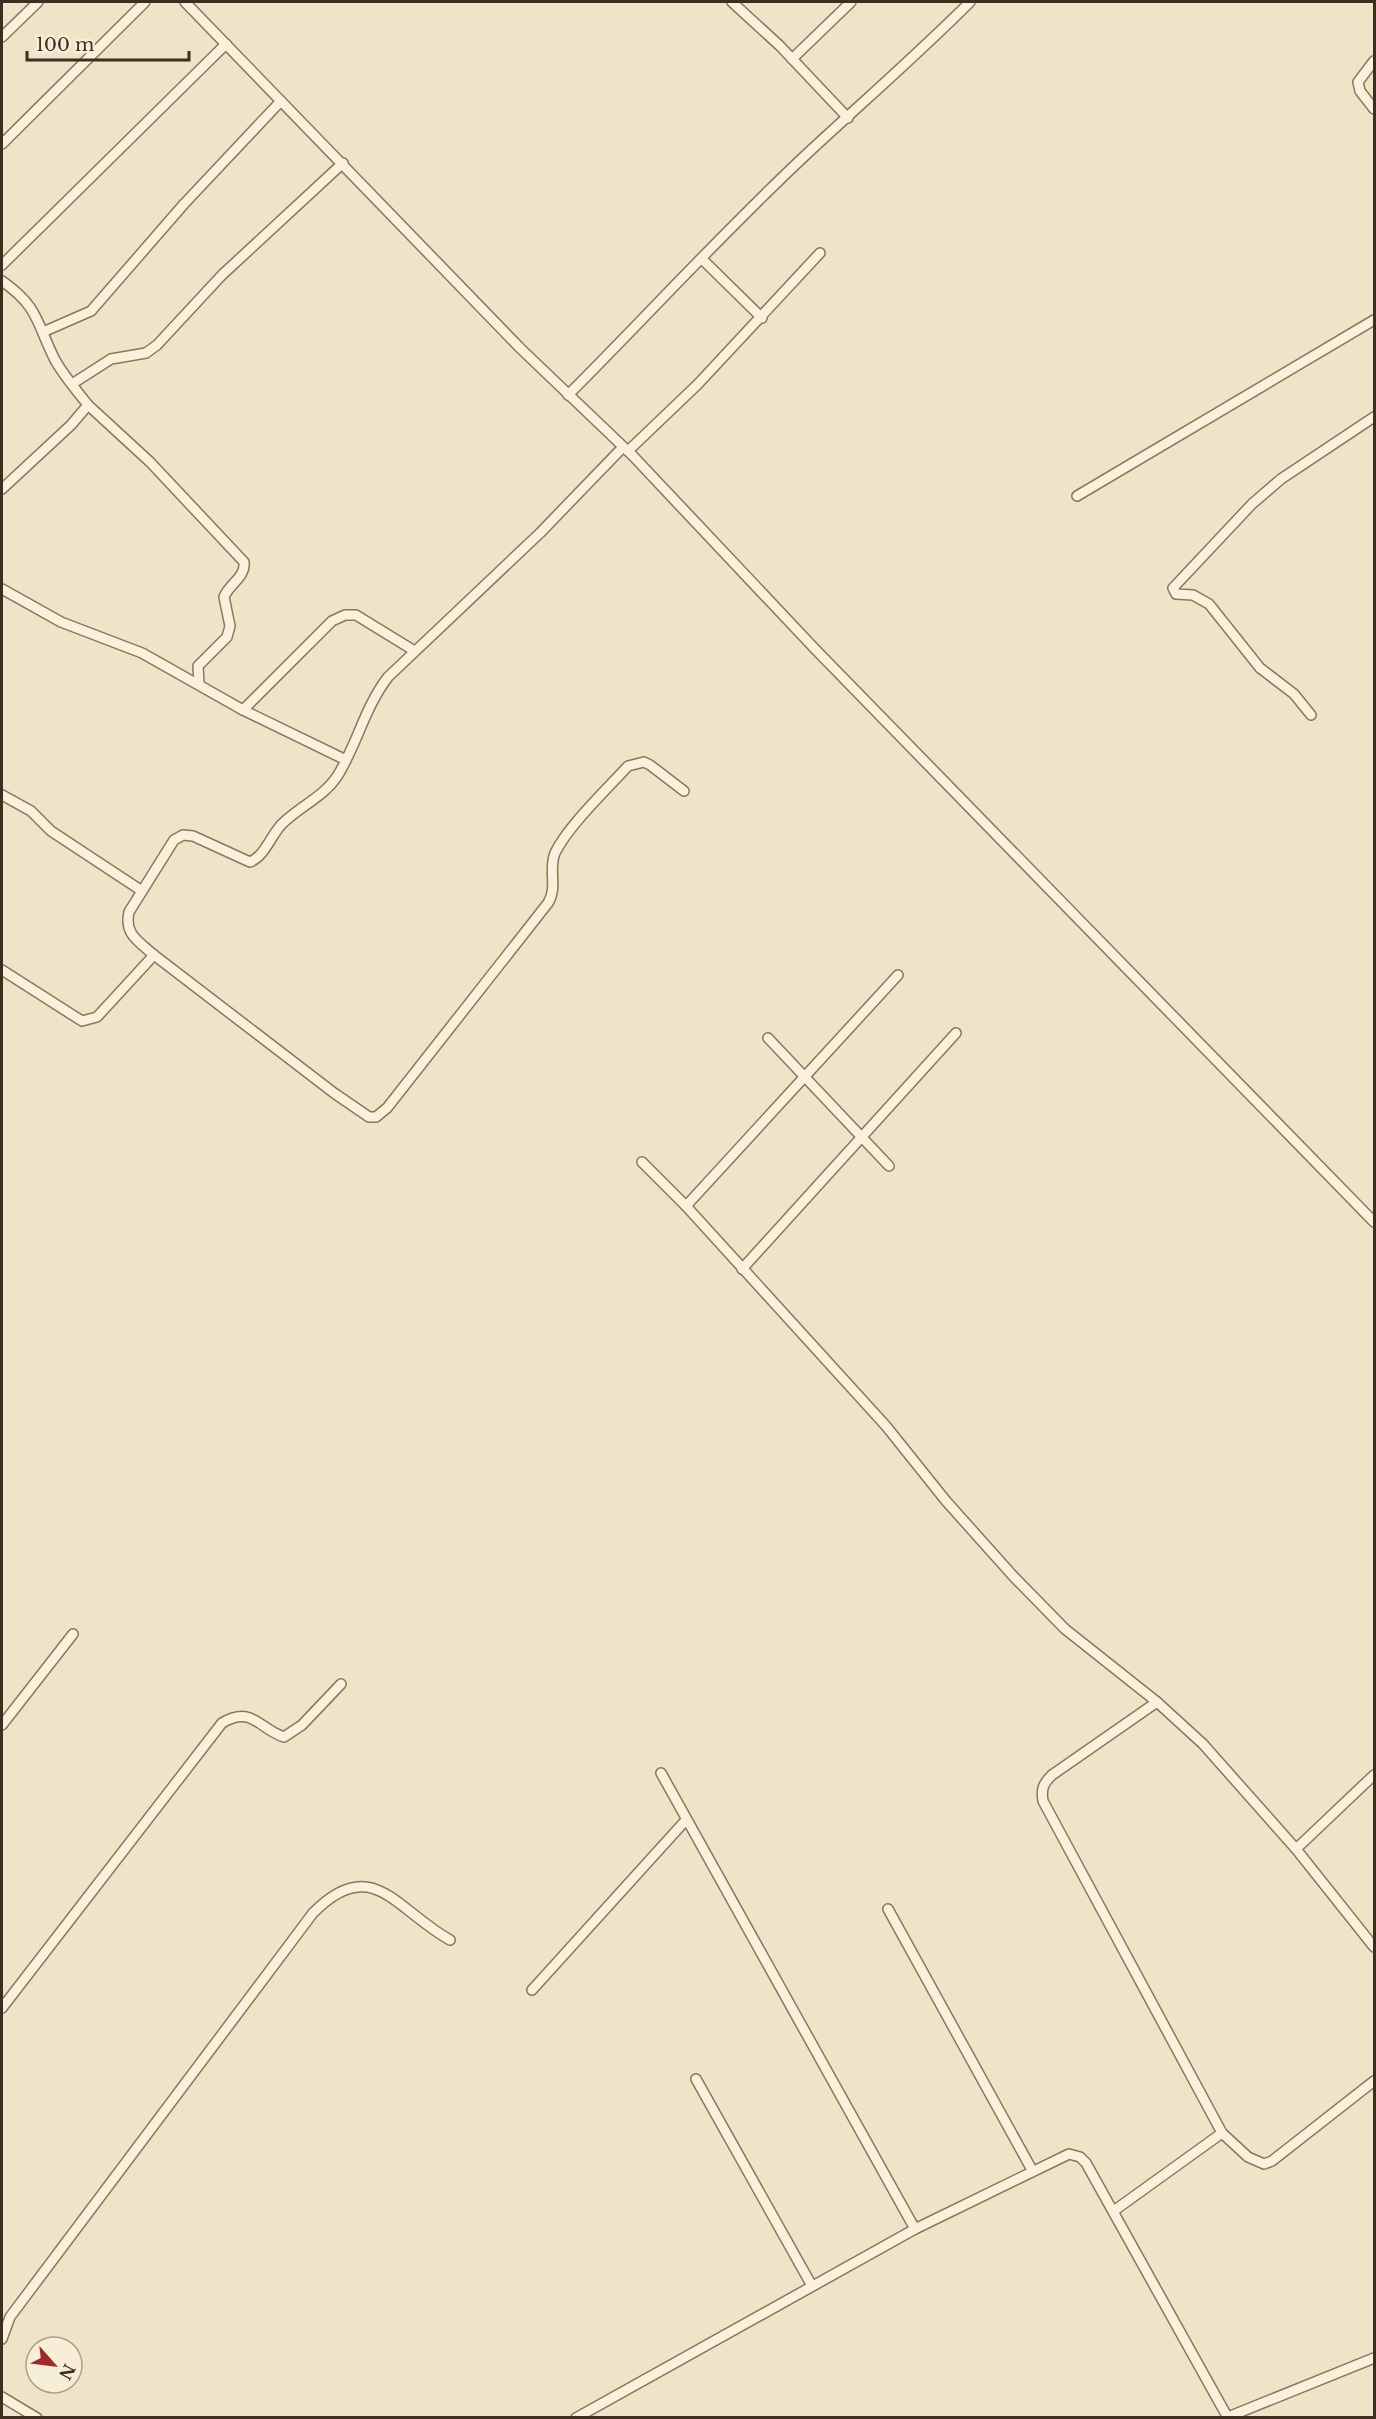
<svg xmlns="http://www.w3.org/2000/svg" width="1376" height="2419" font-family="'Libre Baskerville',serif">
	<rect width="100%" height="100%" fill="#f0e4c8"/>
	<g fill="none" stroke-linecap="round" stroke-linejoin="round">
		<g stroke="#8d765c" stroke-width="12">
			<g id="minor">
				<path d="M185 2 520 348 633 456 815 649 1374 1222"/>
				<path d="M732 2 780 46 848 118"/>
				<path d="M2 37 38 2"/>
				<path d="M792 59 851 2"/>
				<path d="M1374 61 1358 82 1360 91 1374 109"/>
				<path d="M2 144 145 2"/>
				<path d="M702 259 762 318"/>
				<path d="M2 265 226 44"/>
				<path d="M2 281C39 307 36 322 55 360 64 376 77 391 88 405L71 425 2 489"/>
				<path d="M43 332 91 311 184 204 281 101"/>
				<path d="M72 384 111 359 146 353 157 345 222 275 343 163"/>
				<path d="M568 395C649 314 726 229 810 151 864 101 918 54 970 2"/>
				<path d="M88 405 150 462 244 562C246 577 229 584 224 597L230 626 227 637 198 666 199 684"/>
				<path d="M628 451 698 384 820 253"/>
				<path d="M1077 496 1374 320"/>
				<path d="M2 589 61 622 142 653 243 710 346 760"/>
				<path d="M243 710 332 621 345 615H356L413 650"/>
				<path d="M1311 715 1294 694 1260 668 1209 604 1193 595 1176 594 1173 588 1252 504 1281 479 1374 417"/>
				<path d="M2 795 31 811 51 831 142 891"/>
				<path d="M154 955 334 1093 369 1117H376L387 1108 548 903C558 887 548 869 555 853 568 826 607 789 628 766L644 762 650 765 684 791"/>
				<path d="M2 970 82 1021 97 1017 154 955C138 941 124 934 129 912L174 840 183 835 193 836 250 862C265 856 271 835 282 824 300 806 324 797 338 775 357 744 365 707 388 677L540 533 623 447"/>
				<path d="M768 1038 889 1166"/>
				<path d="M642 1162 686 1206 886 1426 946 1501 1014 1577 1065 1629 1157 1702 1203 1744 1296 1849 1374 1947"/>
				<path d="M686 1206 898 975"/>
				<path d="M742 1269 956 1033"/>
				<path d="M1157 1702 1052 1775C1043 1784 1041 1789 1043 1801L1222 2133 1248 2157 1264 2164 1272 2161 1374 2081"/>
				<path d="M2 1725 73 1634"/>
				<path d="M661 1773 915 2229"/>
				<path d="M1296 1849 1374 1775"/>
				<path d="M888 1909 1032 2170"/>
				<path d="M532 1990 686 1820"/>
				<path d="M2 2008 222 1723C252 1705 259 1729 284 1737L302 1725 341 1684"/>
				<path d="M696 2079 812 2286"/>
				<path d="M1115 2210 1222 2133"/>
				<path d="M2 2339 10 2317 313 1913C372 1853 396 1910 450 1940"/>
				<path d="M2 2397 37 2418"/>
				<path d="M1228 2417 1374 2358"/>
				<path d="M576 2418 915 2229 1069 2154 1080 2157 1086 2163 1228 2418"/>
			</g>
		</g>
		<use href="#minor" stroke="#faf1dc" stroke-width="9"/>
	</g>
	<rect width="1376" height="2419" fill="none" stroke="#3d2e20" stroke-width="6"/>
	<g transform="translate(54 2365) rotate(118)"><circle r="28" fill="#f7eed8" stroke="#ada18e" stroke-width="1.5"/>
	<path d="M0-4.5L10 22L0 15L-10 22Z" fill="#9e2a2b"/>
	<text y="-9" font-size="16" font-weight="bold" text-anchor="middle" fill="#3d2e20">N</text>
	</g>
	<path d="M27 51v9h162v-9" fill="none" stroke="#3d2e20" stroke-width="3"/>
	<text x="36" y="51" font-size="18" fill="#3d2e20" stroke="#f7eed8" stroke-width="4.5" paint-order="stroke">100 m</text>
</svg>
